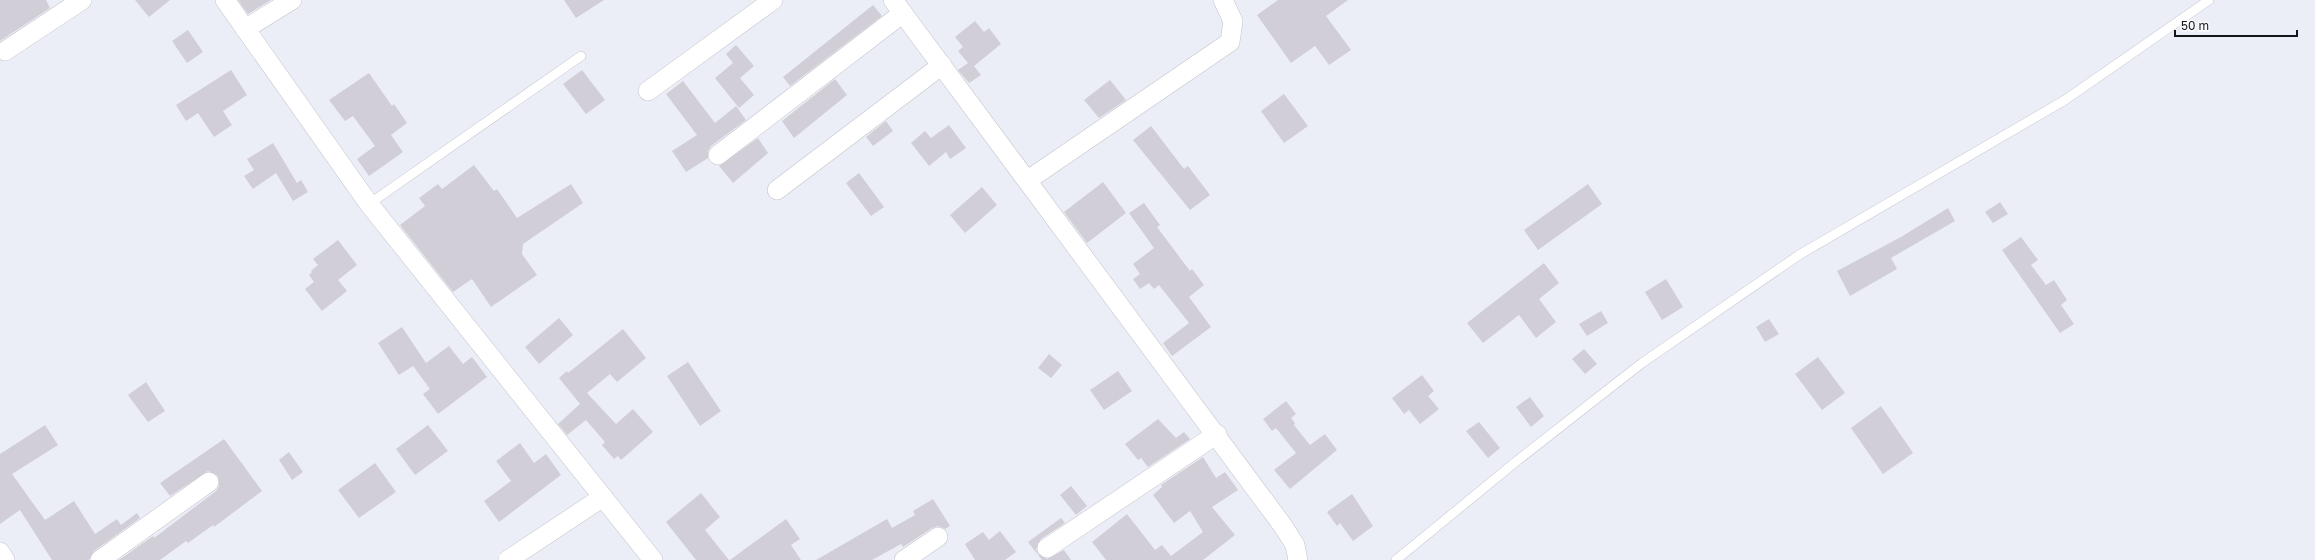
<svg xmlns="http://www.w3.org/2000/svg" width="2315" height="560" font-family="'Golos Text',sans-serif">
	<rect width="100%" height="100%" fill="#eceef7"/>
	<g fill="#d2ced7">
		<path d="M0 0H46L50 8 0 41Z"/>
		<path d="M135 0H170L149 17Z"/>
		<path d="M238 0H271L248 14Z"/>
		<path d="M564 0H604L576 18Z"/>
		<path d="M1278 0H1348L1326 16 1351 50 1329 65 1315 46 1291 63 1257 15Z"/>
		<path d="M873 5 882 16 790 86 783 77Z"/>
		<path d="M975 21 984 32 989 28 1001 44 974 66 981 75 969 83 958 70 968 63 958 51 963 47 955 37Z"/>
		<path d="M188 30 203 52 187 63 172 41Z"/>
		<path d="M736 45 754 66 740 78 754 95 739 108 715 78 733 63 726 54Z"/>
		<path d="M231 70 247 95 223 111 232 125 214 137 198 113 186 121 176 105Z"/>
		<path d="M582 70 605 100 586 114 563 84Z"/>
		<path d="M369 73 392 106 394 104 407 123 391 135 403 152 369 176 357 159 375 146 353 116 345 121 329 100Z"/>
		<path d="M835 79 847 95 794 138 782 121Z"/>
		<path d="M1110 80 1126 100 1099 118 1084 100Z"/>
		<path d="M683 81 715 123 736 106 746 120 711 146 708 151V158L686 172 672 151 697 135 666 94Z"/>
		<path d="M1284 94 1308 126 1284 143 1261 111Z"/>
		<path d="M886 121 893 131 873 146 866 137Z"/>
		<path d="M949 125 966 148 950 159 946 152 929 166 911 143 925 131 931 138Z"/>
		<path d="M1151 126 1184 169 1188 166 1210 195 1190 210 1133 140Z"/>
		<path d="M758 138 768 153 733 183 719 166Z"/>
		<path d="M273 143 297 183 301 180 308 192 293 201 276 173 253 189 244 176 254 170 247 159Z"/>
		<path d="M474 165 494 191 497 189 517 218 571 184 583 203 523 244 522 254 537 275 491 307 472 279 453 292 400 225 425 206 419 198 438 184 442 189Z"/>
		<path d="M859 173 884 207 871 216 846 183Z"/>
		<path d="M1103 182 1126 213 1087 243 1064 212Z"/>
		<path d="M1588 184 1602 204 1538 250 1524 230Z"/>
		<path d="M982 187 997 205 965 233 950 215Z"/>
		<path d="M2000 202 2008 214 1993 223 1985 212Z"/>
		<path d="M1144 203 1160 225 1157 227 1190 271 1192 269 1204 285 1189 297 1211 327 1172 356 1163 343 1189 323 1159 285 1154 289 1149 283 1140 289 1133 279 1140 274 1133 264 1154 248 1129 213Z"/>
		<path d="M1948 208 1955 221 1891 258 1897 269 1850 296 1837 271 1901 237Z"/>
		<path d="M2021 237 2038 260 2031 265 2046 285 2054 280 2067 300 2061 305 2074 324 2060 333 2002 250Z"/>
		<path d="M338 240 357 265 338 280 347 291 322 311 305 289 314 282 309 275 312 272 311 271 318 265 313 259Z"/>
		<path d="M1544 263 1559 283 1539 299 1556 322 1536 338 1519 315 1483 343 1467 323Z"/>
		<path d="M1666 279 1683 307 1662 320 1645 292Z"/>
		<path d="M1601 311 1608 323 1587 336 1579 324Z"/>
		<path d="M559 318 573 335 539 364 525 347Z"/>
		<path d="M1769 319 1779 334 1765 342 1756 327Z"/>
		<path d="M402 327 426 363 449 346 463 364 472 357 487 377 438 414 423 394 430 389 413 366 399 375 378 343Z"/>
		<path d="M623 329 646 358 617 382 610 374 587 393 616 424 633 409 653 432 621 460 618 456 614 459 602 445 605 442 586 420 567 435 558 424 580 404 559 378 567 371 568 373Z"/>
		<path d="M1584 349 1597 364 1585 374 1572 359Z"/>
		<path d="M1049 354 1062 365 1051 378 1038 368Z"/>
		<path d="M1818 357 1845 393 1822 410 1795 374Z"/>
		<path d="M688 362 721 411 700 426 667 376Z"/>
		<path d="M1118 371 1132 391 1104 410 1090 390Z"/>
		<path d="M1422 375 1434 391 1428 396 1439 409 1420 424 1409 410 1404 414 1392 398Z"/>
		<path d="M146 382 165 411 148 422 128 395Z"/>
		<path d="M1530 397 1544 416 1531 427 1516 407Z"/>
		<path d="M1286 401 1296 414 1291 418 1295 423 1294 425 1310 445 1325 434 1337 450 1290 489 1274 470 1296 453 1276 428 1272 431 1263 419Z"/>
		<path d="M1881 406 1913 453 1883 474 1851 428Z"/>
		<path d="M1158 419 1176 438 1184 432 1190 439 1148 467 1141 458 1138 460 1125 444Z"/>
		<path d="M1479 422 1500 448 1488 458 1466 431Z"/>
		<path d="M45 425 58 445 12 474 45 520 74 501 95 534 117 519 121 525 137 513 140 518 94 551 89 560H52L20 510 0 524V454Z"/>
		<path d="M428 425 448 451 415 475 396 449Z"/>
		<path d="M224 439 262 491 214 527 213 525 188 543 186 541 160 560H119L153 536 154 538 216 491 219 486 218 476 208 471 170 496 160 483Z"/>
		<path d="M520 443 534 463 546 454 561 475 499 522 484 501 511 481 496 461Z"/>
		<path d="M289 452 303 472 292 480 279 460Z"/>
		<path d="M1203 457 1216 478 1225 472 1238 490 1212 507 1235 535 1203 560H1106L1092 542 1127 514 1155 550 1162 545 1171 556 1203 532 1190 511 1174 523 1153 495 1162 487 1161 485Z"/>
		<path d="M375 463 396 492 359 518 338 490Z"/>
		<path d="M1071 486 1087 506 1076 515 1060 495Z"/>
		<path d="M701 493 720 517 705 530 729 560H696L666 522Z"/>
		<path d="M1352 494 1373 526 1353 541 1340 523 1337 526 1327 512Z"/>
		<path d="M933 499 950 526 945 529 938 526 932 528 903 547 901 544 872 560H816L887 519 892 528 915 515 913 511Z"/>
		<path d="M1061 518 1065 523 1041 539 1036 549 1038 554 1047 559 1064 550 1071 560H1042L1028 542Z"/>
		<path d="M786 519 800 539 791 545 801 560H730Z"/>
		<path d="M1000 531 1016 552 1005 560H975L965 544 983 532 989 540Z"/>
	</g>
	<g fill="none" stroke-linecap="round" stroke-linejoin="round">
		<g stroke="#c2c4cc" stroke-width="10">
			<g id="lane">
				<path d="M369 204 581 56"/>
				<path d="M1396 560 1518 460 1642 363 1799 255 2065 100 2209 0"/>
			</g>
		</g>
		<g stroke="#c2c4cc" stroke-width="20">
			<g id="street">
				<path d="M225 0 369 204 653 560"/>
				<path d="M893 0 1283 526 1295 545 1298 560"/>
				<path d="M245 29 292 0"/>
				<path d="M5 51 82 0"/>
				<path d="M648 91 773 0"/>
				<path d="M718 155 903 13"/>
				<path d="M1028 180 1230 42 1233 21 1223 0"/>
				<path d="M777 190 942 65"/>
				<path d="M1047 548 1217 434"/>
				<path d="M0 552 5 560"/>
				<path d="M100 560 209 482"/>
				<path d="M508 560 603 497"/>
				<path d="M904 560 938 537"/>
			</g>
		</g>
		<use href="#lane" stroke="#fff" stroke-width="9"/>
		<use href="#street" stroke="#fff" stroke-width="19"/>
	</g>
	<path d="M2175 30v6h122v-6" fill="none" stroke="#151619" stroke-width="2"/>
	<text x="2181" y="30" font-size="12" fill="#151619" stroke="#fbfbff" stroke-width="3" paint-order="stroke">50 m</text>
</svg>
